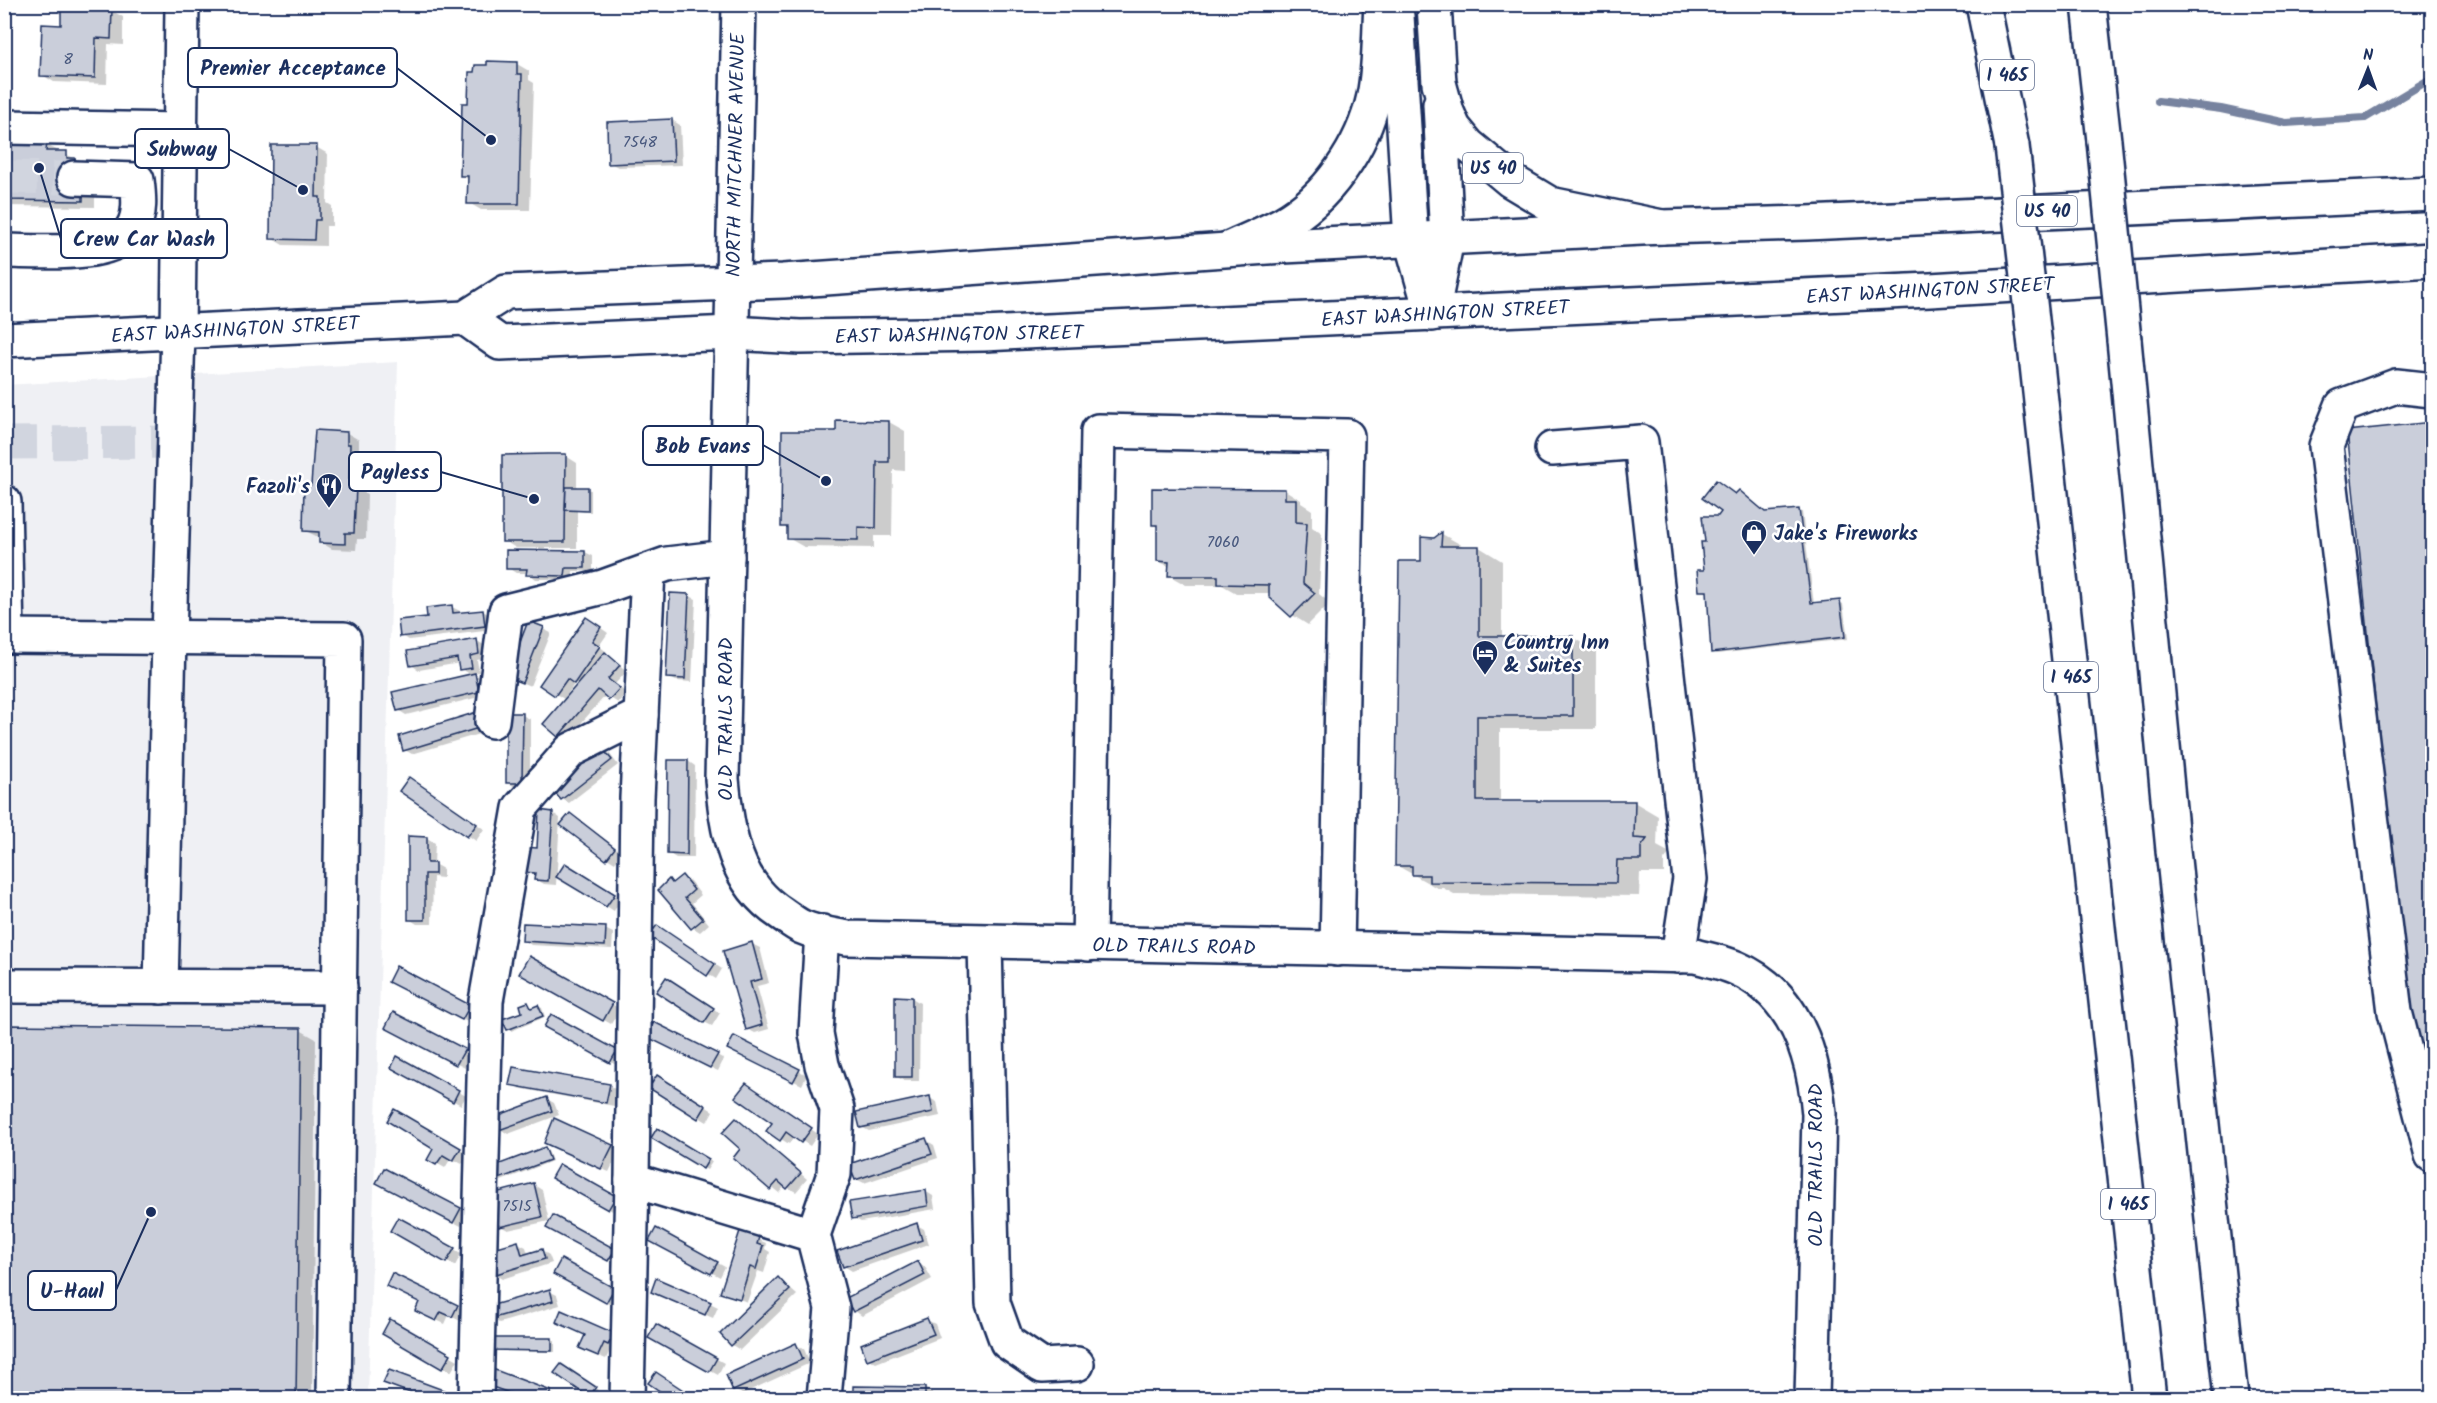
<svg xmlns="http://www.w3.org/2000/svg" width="2437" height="1403" font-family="Kalam,sans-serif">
	<rect width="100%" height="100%" fill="#fff"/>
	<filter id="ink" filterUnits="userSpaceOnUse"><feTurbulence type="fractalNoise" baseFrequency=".0167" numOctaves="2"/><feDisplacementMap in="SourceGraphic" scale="12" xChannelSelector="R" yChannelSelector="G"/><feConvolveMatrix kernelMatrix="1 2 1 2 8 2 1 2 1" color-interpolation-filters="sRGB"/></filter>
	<g filter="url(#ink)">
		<path fill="#eff0f4" d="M398 362 368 1398H5V385Z"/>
		<g fill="#0003">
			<path d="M111 10 123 17V45L108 44 107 84 54 82 42 75 63 26Z"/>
			<path d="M517 64 529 71V80L534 83 530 210H481L469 203V180L462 175Z"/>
			<path d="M672 120 680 125 682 165 618 167 610 163Z"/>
			<path d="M4 144 46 145 78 160 86 191 95 196V207L4 206Z"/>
			<path d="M316 147 328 154 327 203 332 206V226H326V246L283 245 271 238Z"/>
			<path d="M889 422 905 431V471L893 470 892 536H874V548L804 547 788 538V529L783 526 838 433Z"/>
			<path d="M2432 423V1081H2431L2415 1072 2349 432Z"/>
			<path d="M347 433 359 440V450L362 452 361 491 367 494 366 539H357L356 550 332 549 320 542V538L304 530Z"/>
			<path d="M566 456 577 463V488L591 490V512L577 511V548H516L504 541Z"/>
			<path d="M1285 490 1301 500V503L1312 510V527L1322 534 1319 594 1330 603 1308 625 1292 615 1271 593H1236L1222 585H1186L1170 576V567L1158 561V527L1153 525Z"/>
			<path d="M1736 496 1766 513 1798 510 1802 512 1814 604 1840 602 1843 604 1848 639 1716 654 1713 652 1708 592 1701 591 1706 572V543L1718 517Z"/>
			<path d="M1442 534 1465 547H1479L1502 561V637H1573L1596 651V729H1500V802H1634L1658 816 1657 846 1670 853 1664 860V873H1640L1639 896 1454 894 1443 888H1437L1396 865 1422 563 1435 539Z"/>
			<path d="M585 552 593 556V571H573V579H536L528 573H516L508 568Z"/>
			<path d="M688 595 696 599 692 682 676 681 668 677Z"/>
			<path d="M452 607 460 611V614L483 611 491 616 493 630 409 640 402 636 429 618Z"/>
			<path d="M594 623 608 633 599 646 607 652 605 654 627 671 615 684 626 693 618 703 606 695 566 740 559 736 579 685 575 683 564 699 541 685Z"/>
			<path d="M543 629 551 633 530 686 509 677Z"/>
			<path d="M477 641 484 645 487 658 477 660 479 672 472 673 483 679 482 697 478 678H475L479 697 406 715 398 710 472 675 461 669 460 663 419 670 411 665Z"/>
			<path d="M477 713 489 731 412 754 405 750Z"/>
			<path d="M522 715 530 719V787H515L507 782Z"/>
			<path d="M601 748 609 753 618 765 569 803 562 799Z"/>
			<path d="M688 761 695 766 694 858H676L668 853Z"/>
			<path d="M417 783 484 829 476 841 401 790Z"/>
			<path d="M553 813 560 818 556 885 544 884 536 879V876L524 871 538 850Z"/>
			<path d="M578 819 622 853 615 863 607 858Z"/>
			<path d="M427 838 435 843 434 864 443 869V878L433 877 432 924H417L409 919Z"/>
			<path d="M565 865 621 899 614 911 559 876Z"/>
			<path d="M682 877 690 881 701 895 692 903 709 924 700 932 692 927 670 881 674 884Z"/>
			<path d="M605 929 613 933 612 949 531 945 524 940Z"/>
			<path d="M665 931 722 969 716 979 708 974Z"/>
			<path d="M752 944 760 948 769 983 757 986 769 1029 755 1033 747 1029Z"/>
			<path d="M529 958 620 1009 611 1024 521 973Z"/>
			<path d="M674 983 720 1013 712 1026 704 1022Z"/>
			<path d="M897 998H912L920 1003 919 1081H904L896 1076Z"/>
			<path d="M528 1004 533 1009 538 1006 542 1008 545 1017 511 1031 508 1029 524 1013Z"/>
			<path d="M470 1007V1023L463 1020Z"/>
			<path d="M552 1016 624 1056 618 1066 546 1026Z"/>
			<path d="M4 1026 300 1030 316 1039 312 1398H4Z"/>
			<path d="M394 1031 464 1051 471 1055 465 1068Z"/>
			<path d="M735 1038 807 1075 802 1085 737 1053Z"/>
			<path d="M656 1041 717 1055 724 1059 718 1071Z"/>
			<path d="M398 1058 466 1096 461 1105 393 1068Z"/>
			<path d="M658 1077 713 1111 707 1122 651 1088Z"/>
			<path d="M511 1084 609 1086 617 1090 614 1106 519 1088Z"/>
			<path d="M754 1089 818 1134 810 1146 794 1136 789 1144 768 1131 774 1122Z"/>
			<path d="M929 1098 937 1102 940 1116 869 1131 861 1127Z"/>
			<path d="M547 1099 554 1103 559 1115 508 1134 500 1129Z"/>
			<path d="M394 1111 468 1154 462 1164 451 1158 445 1168 429 1159 435 1149Z"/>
			<path d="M736 1119 807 1179 796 1192 785 1186 779 1193 735 1158 743 1149Z"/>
			<path d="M658 1130 712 1162 707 1170 653 1138Z"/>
			<path d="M926 1140 934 1145 938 1158 864 1183 856 1179Z"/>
			<path d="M612 1146 620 1150 609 1172 553 1147Z"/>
			<path d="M545 1149 548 1151 552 1161 501 1181 497 1179Z"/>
			<path d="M560 1166 623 1201 616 1213 553 1177Z"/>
			<path d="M534 1185 542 1190 549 1221 508 1230 500 1226Z"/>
			<path d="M386 1187 460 1209 468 1213 461 1226Z"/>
			<path d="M925 1191 933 1196 935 1209 861 1222 853 1218Z"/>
			<path d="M553 1217 621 1254 616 1264 548 1227Z"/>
			<path d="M398 1219 461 1254 455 1266 392 1231Z"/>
			<path d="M917 1225 924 1229 929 1244 852 1271 844 1266Z"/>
			<path d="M657 1230 725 1267 720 1277 651 1240Z"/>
			<path d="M741 1233 766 1243 765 1249 770 1252 764 1273 758 1271 747 1302 722 1292Z"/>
			<path d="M518 1243 526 1247 528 1254 541 1250 549 1255 552 1263 502 1279 494 1274 500 1261Z"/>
			<path d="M562 1261 621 1294 614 1307 555 1274Z"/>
			<path d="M918 1262 925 1267 932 1279 862 1316 855 1311Z"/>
			<path d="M779 1279 797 1295 740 1350 732 1345 722 1334Z"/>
			<path d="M549 1291 557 1295 560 1305 499 1323 491 1318Z"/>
			<path d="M660 1295 710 1303 718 1307 713 1318Z"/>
			<path d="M457 1306 465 1311 460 1321 449 1315 445 1324 425 1315Z"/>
			<path d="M927 1320 935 1324 940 1338 876 1363 869 1359Z"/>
			<path d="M391 1321 458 1360 451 1372 384 1333Z"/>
			<path d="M657 1326 724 1363 718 1375 650 1338Z"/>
			<path d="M613 1334 612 1346 606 1359 589 1352 587 1335Z"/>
			<path d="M552 1339 555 1341V1352L497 1351 494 1349Z"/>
			<path d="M796 1345 804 1349 810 1363 742 1394 735 1390Z"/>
			<path d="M561 1366 598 1390 593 1398 556 1373Z"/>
			<path d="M390 1371 454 1396 458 1398H423L393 1387 385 1383Z"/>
			<path d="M485 1383 550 1392 558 1397 557 1398H522Z"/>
			<path d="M855 1387 925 1388 932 1393V1398H855Z"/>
		</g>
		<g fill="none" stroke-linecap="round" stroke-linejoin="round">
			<path stroke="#77839f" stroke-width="8" d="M2158 101 2221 109 2286 123 2365 118 2432 78"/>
		</g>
		<g fill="#caceda" stroke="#1b2f5e" stroke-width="1.5">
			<path d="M61 7 112 9 111 39 96 38 95 78 40 76 42 24 61 25Z"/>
			<path d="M487 61 517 62V74H522L519 204H467L468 176H460L462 103H468L469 72H474L475 65H487Z"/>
			<path d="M672 119 674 161 608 164 607 122Z"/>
			<path d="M4 143H47L46 151H67V158H75L74 187H83V201L4 200Z"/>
			<path d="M271 145H317L316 197H320V220H315L314 240 270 239Z"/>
			<path d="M836 420 889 421V462H877L876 528 858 527V540L787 539V527H781L782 431H836Z"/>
			<path d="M2432 422V1071L2414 1073 2347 431Z"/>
			<path d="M315 430 347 432V444H350L349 486H356L354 533H345V544L319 543V532L303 531 304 485H311Z"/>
			<path d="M547 454H566L565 542H502V455Z"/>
			<path d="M1716 480 1735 494 1739 490 1765 512 1799 509 1811 603 1840 600 1845 637 1711 653 1707 591H1699L1697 570H1704L1701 542H1705L1702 516H1718L1721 512 1702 498Z"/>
			<path d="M566 487H588V511L565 510Z"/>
			<path d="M1152 488 1285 489V499H1296V522L1307 523 1303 583 1315 593 1291 617 1269 597V585L1218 584V576H1168L1169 562 1157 561V525H1152Z"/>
			<path d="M1442 532 1441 546H1479V636H1573V716H1477V801H1635L1634 838 1647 839 1641 847V860H1617L1616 883 1429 882V875H1412V866H1395L1399 561H1421V537L1434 538Z"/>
			<path d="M506 550 585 551V568H566L565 576 526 575 527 569H506Z"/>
			<path d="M670 593 689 594 685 679 666 678Z"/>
			<path d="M452 605 453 613 483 610 485 626 400 637 398 620 427 617 426 608Z"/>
			<path d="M586 617 601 627 592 641 600 646 574 684 567 679 555 696 539 685Z"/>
			<path d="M528 621 544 627 522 683 507 677Z"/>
			<path d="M477 639 479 654 470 656 472 668 459 670 457 658 410 666 407 651Z"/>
			<path d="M605 652 620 665 608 679 620 688 609 700 598 690 558 737 543 724Z"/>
			<path d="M475 673 479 692 397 711 392 692Z"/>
			<path d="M477 712 482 727 403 751 399 736Z"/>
			<path d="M506 713H523L522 783H506Z"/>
			<path d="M601 747 612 760 561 800 550 787Z"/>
			<path d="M668 760H688L687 855 667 854Z"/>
			<path d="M409 777 477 824 467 837 399 791Z"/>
			<path d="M539 810 553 812 548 881 534 880 535 873 522 872 524 847 537 848Z"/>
			<path d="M570 813 615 848 606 860 560 825Z"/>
			<path d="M408 836 427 837V863H435V874H425V920H408Z"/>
			<path d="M565 863 615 894 606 907 556 877Z"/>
			<path d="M682 875 694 890 685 898 703 919 691 929 658 890 669 879 672 883Z"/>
			<path d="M523 923 606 927 605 946 522 941Z"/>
			<path d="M657 925 715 964 707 976 649 936Z"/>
			<path d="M752 942 762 979 750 982 762 1025 746 1030 723 951Z"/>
			<path d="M529 956 613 1003 603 1021 519 974Z"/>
			<path d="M396 966 470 1005 462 1020 388 982Z"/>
			<path d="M666 977 714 1008 704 1023 656 992Z"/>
			<path d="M895 996 912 997V1077H895Z"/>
			<path d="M528 1002 531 1008 538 1005 543 1016 507 1030 502 1019 522 1012 520 1005Z"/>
			<path d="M393 1012 465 1049 456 1065 385 1028Z"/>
			<path d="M551 1014 617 1050 610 1063 544 1027Z"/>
			<path d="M654 1022 718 1054 710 1068 647 1037Z"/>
			<path d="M4 1025 301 1028 296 1398 4 1396Z"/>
			<path d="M734 1036 800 1069 793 1082 727 1049Z"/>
			<path d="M397 1056 459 1090 453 1102 391 1068Z"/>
			<path d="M513 1067 610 1084 606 1103 509 1085Z"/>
			<path d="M657 1075 706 1106 698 1119 649 1088Z"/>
			<path d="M746 1083 812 1128 801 1143 786 1132 780 1141 766 1131 772 1123 735 1097Z"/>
			<path d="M930 1096 933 1112 860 1128 856 1112Z"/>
			<path d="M547 1097 552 1111 499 1130 494 1117Z"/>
			<path d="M394 1109 461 1148 453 1161 443 1155 436 1165 427 1160 433 1149 387 1121Z"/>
			<path d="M554 1118 613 1145 601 1169 544 1143Z"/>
			<path d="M736 1118 801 1173 787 1189 778 1181 770 1190 733 1158 740 1149 722 1133Z"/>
			<path d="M657 1128 709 1159 703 1169 651 1138Z"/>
			<path d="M926 1138 932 1154 855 1180 849 1164Z"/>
			<path d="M545 1147 550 1160 496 1180 492 1167Z"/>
			<path d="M559 1164 616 1196 608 1210 551 1178Z"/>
			<path d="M384 1168 461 1208 453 1223 376 1183Z"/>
			<path d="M534 1183 542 1217 499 1227 491 1194Z"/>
			<path d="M926 1190 928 1206 852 1219 849 1202Z"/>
			<path d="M553 1215 615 1249 608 1261 546 1228Z"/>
			<path d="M398 1217 455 1248 446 1263 390 1231Z"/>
			<path d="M917 1223 922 1240 843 1267 837 1251Z"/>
			<path d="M656 1228 718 1262 711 1274 649 1241Z"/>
			<path d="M740 1231 759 1237 757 1244 763 1246 756 1269 750 1267 740 1299 720 1293Z"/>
			<path d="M518 1241 522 1255 542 1249 545 1259 493 1275 489 1263 498 1260 494 1248Z"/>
			<path d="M561 1259 614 1288 606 1303 553 1274Z"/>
			<path d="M918 1261 925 1275 853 1312 846 1298Z"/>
			<path d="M392 1273 458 1305 452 1317 441 1312 436 1321 415 1311 419 1302 386 1286Z"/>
			<path d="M778 1277 790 1290 731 1346 720 1334Z"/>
			<path d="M656 1278 711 1302 705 1315 651 1292Z"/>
			<path d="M550 1289 553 1301 490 1319 486 1307Z"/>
			<path d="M561 1310 614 1333 608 1345 604 1343 598 1356 579 1348 585 1335 556 1322Z"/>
			<path d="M927 1318 934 1334 867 1360 861 1344Z"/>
			<path d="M390 1319 451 1354 442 1369 382 1334Z"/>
			<path d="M656 1324 717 1358 709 1372 648 1338Z"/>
			<path d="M492 1338H552V1351L492 1350Z"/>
			<path d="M796 1343 803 1359 733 1391 726 1375Z"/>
			<path d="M561 1364 596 1387 589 1397 554 1373Z"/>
			<path d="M490 1368 551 1391 548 1398H523L484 1384Z"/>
			<path d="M389 1370 454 1394 453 1398H424L383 1383Z"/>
			<path d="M656 1372 695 1398H670L648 1383Z"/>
			<path d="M853 1386 925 1387V1398H853Z"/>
		</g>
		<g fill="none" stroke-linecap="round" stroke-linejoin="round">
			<g stroke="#d1d5df" stroke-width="33" stroke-dasharray="33 16" stroke-linecap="butt">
				<path d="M4 177 74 178"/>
				<path d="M4 443 175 442"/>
			</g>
			<g stroke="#1b2f5e" stroke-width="38">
				<g id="minor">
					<path d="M739 4 722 779C727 832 734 883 782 914 788 918 795 924 802 927 815 933 833 935 847 938L1695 956C1709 960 1723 962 1736 968 1795 993 1814 1055 1819 1114L1812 1398"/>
					<path d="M4 127 181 130"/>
					<path d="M4 251C36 251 113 259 132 229 141 215 139 196 137 180L74 178"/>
					<path d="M2432 390 2396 386 2342 406 2326 446 2395 1012 2432 1155"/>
					<path d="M1552 449 1641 442 1690 879 1678 956"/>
					<path d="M4 502 7 636"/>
					<path d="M648 571 637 798 632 1180 813 1235 832 1308 824 1398"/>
					<path d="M4 636 344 639 334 1398"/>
					<path d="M492 721 506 611 603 587 667 564 727 557"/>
					<path d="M985 942 993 1303 1007 1342 1042 1366 1077 1364"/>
					<path d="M1089 944 1098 431 1347 436 1337 949"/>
					<path d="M4 986 340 987"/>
					<path d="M161 987 169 638 178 332 182 4"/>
					<path d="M813 1235 834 1174 837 1109 822 1065 816 1033 822 932"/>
					<path d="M476 1398 486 1001 520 808 571 750 641 715"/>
					<path d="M627 1398 632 1180"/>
				</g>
			</g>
			<g stroke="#1b2f5e" stroke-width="38">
				<g id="major">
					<path d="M465 318 500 343 732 333 800 337 984 334 1930 290 2432 260"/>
					<path d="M4 340 465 318 506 292 783 281 1283 246 1662 227 1807 223 2432 194"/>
				</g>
			</g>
			<g stroke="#1b2f5e" stroke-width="38">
				<g id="highway">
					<path d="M1434 4 1439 83 1447 112 1454 128 1468 145 1510 180 1550 204 1662 227"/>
					<path d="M1983 4 2012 146"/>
					<path d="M2089 4 2104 141"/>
					<path d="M1397 16 1411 240 1432 314"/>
					<path d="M1228 249C1246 241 1265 233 1282 224 1327 199 1363 147 1374 96 1380 67 1379 34 1381 4"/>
					<path d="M1433 309 1447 239 1440 104"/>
					<path d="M2124 340 2173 850 2231 1398"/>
					<path d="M2035 346 2149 1398"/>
				</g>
			</g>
			<use href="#minor" stroke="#fff" stroke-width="33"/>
			<use href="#major" stroke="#fff" stroke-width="33"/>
			<use href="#highway" stroke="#fff" stroke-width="33"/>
			<g stroke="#1b2f5e" stroke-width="38" stroke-linecap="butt">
				<g id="highway-bridge">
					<path d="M2104 141 2124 340"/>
					<path d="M2012 146 2035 346"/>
				</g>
			</g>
			<use href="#highway-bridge" stroke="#fff" stroke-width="33"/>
		</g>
	</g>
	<defs>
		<g id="restaurant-pin" transform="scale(1.35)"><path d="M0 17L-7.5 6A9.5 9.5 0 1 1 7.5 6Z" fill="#1b2f5e" stroke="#fff"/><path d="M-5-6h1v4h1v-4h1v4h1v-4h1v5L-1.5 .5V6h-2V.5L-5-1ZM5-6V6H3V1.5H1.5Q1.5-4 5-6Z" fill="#fff"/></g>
		<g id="shop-pin" transform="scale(1.35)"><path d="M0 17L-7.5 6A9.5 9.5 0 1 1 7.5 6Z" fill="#1b2f5e" stroke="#fff"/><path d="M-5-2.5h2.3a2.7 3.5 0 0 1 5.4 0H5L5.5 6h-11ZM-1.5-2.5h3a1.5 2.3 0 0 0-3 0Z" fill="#fff"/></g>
		<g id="hotel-pin" transform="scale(1.35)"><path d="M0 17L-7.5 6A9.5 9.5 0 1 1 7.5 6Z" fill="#1b2f5e" stroke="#fff"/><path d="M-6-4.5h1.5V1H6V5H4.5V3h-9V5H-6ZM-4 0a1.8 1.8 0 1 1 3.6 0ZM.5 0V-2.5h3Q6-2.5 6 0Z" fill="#fff"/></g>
	</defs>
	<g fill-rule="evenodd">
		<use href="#restaurant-pin" x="329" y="486"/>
		<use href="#shop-pin" x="1754" y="533"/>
		<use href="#hotel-pin" x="1485" y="653"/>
	</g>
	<g text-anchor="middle" stroke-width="5" stroke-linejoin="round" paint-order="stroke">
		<g font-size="16" fill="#47577d">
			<text x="68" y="64">8</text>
			<text x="640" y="147">7548</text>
			<text x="1223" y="547">7060</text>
			<text x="517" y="1211">7515</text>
		</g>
		<g fill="#fff" stroke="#5f6d8e" stroke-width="1.5">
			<rect x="1980" y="60" width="54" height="30" rx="4.5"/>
			<rect x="1463" y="153" width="60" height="30" rx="4.5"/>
			<rect x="2017" y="196" width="60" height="30" rx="4.5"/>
			<rect x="2044" y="662" width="54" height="30" rx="4.5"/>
			<rect x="2101" y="1189" width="54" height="30" rx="4.5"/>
		</g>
		<g font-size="18" font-weight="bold" fill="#1b2f5e">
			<text x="2007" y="81">I 465</text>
			<text x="1493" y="174">US 40</text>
			<text x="2047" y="217">US 40</text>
			<text x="2071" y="683">I 465</text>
			<text x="2128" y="1210">I 465</text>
		</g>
		<g font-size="20" fill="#1b2f5e" stroke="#fff">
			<text transform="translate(735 155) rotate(-89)" y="7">NORTH MITCHNER AVENUE</text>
			<text transform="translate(1930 290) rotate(-3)" y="7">EAST WASHINGTON STREET</text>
			<text transform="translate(1445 313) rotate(-3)" y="7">EAST WASHINGTON STREET</text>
			<text transform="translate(235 329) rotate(-3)" y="7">EAST WASHINGTON STREET</text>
			<text transform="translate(959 334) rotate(-1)" y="7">EAST WASHINGTON STREET</text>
			<text transform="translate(725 719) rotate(-90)" y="7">OLD TRAILS ROAD</text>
			<text transform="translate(1174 946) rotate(1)" y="7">OLD TRAILS ROAD</text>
			<text transform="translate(1815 1165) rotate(-90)" y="7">OLD TRAILS ROAD</text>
		</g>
		<g font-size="20" font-weight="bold" fill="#1b2f5e" stroke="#fff" text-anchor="start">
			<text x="310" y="493" text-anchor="end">Fazoli's</text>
			<text x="1774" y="540">Jake's Fireworks</text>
			<text x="1504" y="649">Country Inn<tspan x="1504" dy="23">&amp; Suites</tspan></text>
		</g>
	</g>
	<path fill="none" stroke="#1b2f5e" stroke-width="2" d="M491 140L397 68M303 190L229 149M39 168L61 239M826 481L763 445M534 499L441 472M151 1212L116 1290"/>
	<g fill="#1b2f5e" stroke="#fff" stroke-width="2">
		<circle cx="491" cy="140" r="6"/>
		<circle cx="303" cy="190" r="6"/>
		<circle cx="39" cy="168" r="6"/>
		<circle cx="826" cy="481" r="6"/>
		<circle cx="534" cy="499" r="6"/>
		<circle cx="151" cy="1212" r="6"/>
	</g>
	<g fill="#fff" stroke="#1b2f5e" stroke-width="2">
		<rect x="188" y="48" width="209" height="39" rx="6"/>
		<rect x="135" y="129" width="94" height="39" rx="6"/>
		<rect x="61" y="219" width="166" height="39" rx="6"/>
		<rect x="643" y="426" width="120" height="39" rx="6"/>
		<rect x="349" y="452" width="92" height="39" rx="6"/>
		<rect x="28" y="1271" width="88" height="39" rx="6"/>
	</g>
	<g font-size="21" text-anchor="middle" font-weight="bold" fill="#1b2f5e">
		<text x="293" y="75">Premier Acceptance</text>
		<text x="182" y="156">Subway</text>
		<text x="144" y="246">Crew Car Wash</text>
		<text x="703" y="453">Bob Evans</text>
		<text x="395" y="479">Payless</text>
		<text x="72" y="1298">U-Haul</text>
	</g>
	<rect width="2437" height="1403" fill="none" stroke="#fff" stroke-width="24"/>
	<rect x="12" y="12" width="2413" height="1379" fill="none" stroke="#1b2f5e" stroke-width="2" filter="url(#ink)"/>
	<g transform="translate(2368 69) rotate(1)" stroke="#ffffff" stroke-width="4.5" paint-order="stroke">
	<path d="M0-4.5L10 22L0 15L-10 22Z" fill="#1b2f5e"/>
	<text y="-9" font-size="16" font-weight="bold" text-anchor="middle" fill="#1b2f5e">N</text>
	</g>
</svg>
